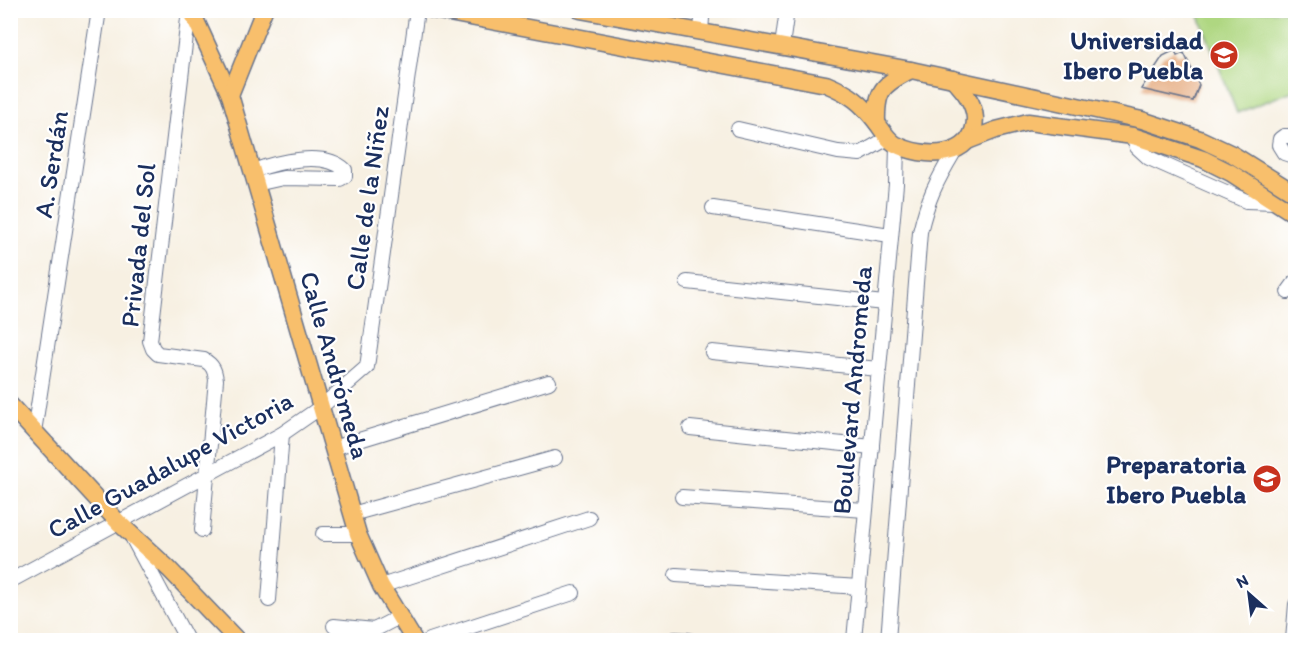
<svg xmlns="http://www.w3.org/2000/svg" width="1306" height="651" font-family="Itim,sans-serif">
	<rect width="100%" height="100%" fill="#fff"/>
	<filter id="ink" filterUnits="userSpaceOnUse"><feTurbulence type="fractalNoise" baseFrequency=".0167" numOctaves="2"/><feDisplacementMap in="SourceGraphic" scale="12" xChannelSelector="R" yChannelSelector="G"/><feConvolveMatrix kernelMatrix="1 2 1 2 8 2 1 2 1" color-interpolation-filters="sRGB"/></filter>
	<filter id="wash" filterUnits="userSpaceOnUse"><feTurbulence type="fractalNoise" baseFrequency=".008" numOctaves="4" result="noise"/><feDisplacementMap in="SourceGraphic" scale="24" xChannelSelector="R" yChannelSelector="G"/><feGaussianBlur stdDeviation="1.35" result="paint"/><feColorMatrix in="noise" values="0 0 0 0 0 0 0 0 0 0 0 0 0 0 0 0 0 1.4 0 .05"/><feComposite in="paint" operator="in"/></filter>
	<g filter="url(#wash)">
		<rect width="100%" height="100%" fill="#f7f0e2"/>
		<path fill="#afd781" stroke="#658370" stroke-width="1.5" d="M1197 11H1295V90L1237 113Z"/>
		<g id="blocks">
			<path fill="#e8b38b" d="M1175 50 1177 56 1184 53 1199 85 1193 101 1141 89 1163 56Z"/>
		</g>
	</g>
	<g filter="url(#ink)">
		<use href="#blocks" fill-opacity="0" stroke="#68738c" stroke-width="1.5"/>
		<g fill="none" stroke-linecap="round" stroke-linejoin="round">
			<g stroke="#68738c" stroke-width="16">
				<g id="minor">
					<path d="M189 10 150 341 153 349 158 354 204 360C213 365 215 371 216 380L202 530"/>
					<path d="M701 32 702 18 701 10"/>
					<path d="M782 46 787 10"/>
					<path d="M738 129 838 152 860 154 888 138"/>
					<path d="M1133 136 1137 147 1149 158 1246 201 1275 202"/>
					<path d="M1296 136H1284L1280 139 1279 145 1284 153 1296 157"/>
					<path d="M253 171C276 162 325 150 345 170V176L340 179 283 178 256 184"/>
					<path d="M713 208 890 235"/>
					<path d="M687 282 884 303"/>
					<path d="M1288 292 1296 281"/>
					<path d="M712 352 878 369"/>
					<path d="M690 428 872 447"/>
					<path d="M34 432 99 10"/>
					<path d="M333 448 549 382"/>
					<path d="M682 497 865 510"/>
					<path d="M352 514 555 458"/>
					<path d="M323 534H358"/>
					<path d="M133 539 187 640"/>
					<path d="M676 575 859 587"/>
					<path d="M10 581 282 434 321 407 367 367 417 10"/>
					<path d="M381 586 589 518"/>
					<path d="M269 600 282 434"/>
					<path d="M334 626 374 630 399 617"/>
					<path d="M675 639 689 640"/>
					<path d="M430 640 573 593"/>
					<path d="M854 640 896 184 897 145"/>
					<path d="M888 640 920 232C928 198 936 182 954 152"/>
					<path d="M1293 640 1296 604"/>
				</g>
			</g>
			<g stroke="#68738c" stroke-width="19">
				<g id="major">
					<path d="M191 10 230 95 358 534 381 586 414 640"/>
					<path d="M433 10 826 84C850 94 861 102 877 123 883 131 887 139 895 144 923 159 975 160 975 118 974 102 963 90 953 79"/>
					<path d="M580 10 911 70 1142 120 1200 139 1232 154 1296 194"/>
					<path d="M230 95 264 10"/>
					<path d="M877 123C876 90 882 85 911 70"/>
					<path d="M970 140 996 130 1028 122 1133 136 1203 159 1231 173 1296 215"/>
					<path d="M10 405 119 523 169 569 237 640"/>
				</g>
			</g>
			<use href="#minor" stroke="#fff" stroke-width="14"/>
			<use href="#major" stroke="#f8bf6c" stroke-width="16"/>
		</g>
	</g>
	<defs>
		<g id="university-disc" transform="scale(1.5)"><circle r="9.5" fill="#c8321e" stroke="#fff"/><path d="M0-5L7-2L0 1L-7-2ZM-4 1L0 2.5L4 1V4Q0 6-4 4Z" fill="#fff"/></g>
		<g id="school-disc" transform="scale(1.5)"><circle r="9.5" fill="#c8321e" stroke="#fff"/><path d="M0-5L7-2L0 1L-7-2ZM-4 1L0 2.5L4 1V4Q0 6-4 4Z" fill="#fff"/></g>
	</defs>
	<g fill-rule="evenodd">
		<use href="#university-disc" x="1224" y="55"/>
		<use href="#school-disc" x="1267" y="479"/>
	</g>
	<g text-anchor="middle" stroke-width="4.5" stroke-linejoin="round" paint-order="stroke">
		<g font-size="26" font-weight="bold" fill="#1b2f5e" stroke="#fff" text-anchor="end">
			<text x="1203" y="49">Universidad<tspan x="1203" dy="30">Ibero Puebla</tspan></text>
			<text x="1246" y="473">Preparatoria<tspan x="1246" dy="30">Ibero Puebla</tspan></text>
		</g>
		<g font-size="26" fill="#1b2f5e" stroke="#fff">
			<text transform="translate(51 164) rotate(-81)" y="9">A. Serdán</text>
			<text transform="translate(367 198) rotate(-82)" y="9">Calle de la Niñez</text>
			<text transform="translate(138 245) rotate(-84)" y="9">Privada del Sol</text>
			<text transform="translate(335 365) rotate(74)" y="9">Calle Andrómeda</text>
			<text transform="translate(852 390) rotate(-85)" y="9">Boulevard Andromeda</text>
			<text transform="translate(170 465) rotate(-29)" y="9">Calle Guadalupe Victoria</text>
		</g>
	</g>
	<rect width="1306" height="651" fill="none" stroke="#fff" stroke-width="36"/>
	<g transform="translate(1249 594) rotate(332)" stroke="#ffffff" stroke-width="4.5" paint-order="stroke">
	<path d="M0-4.5L10 22L0 15L-10 22Z" fill="#1b2f5e"/>
	<text y="-9" font-size="16" font-weight="bold" text-anchor="middle" fill="#1b2f5e">N</text>
	</g>
</svg>
